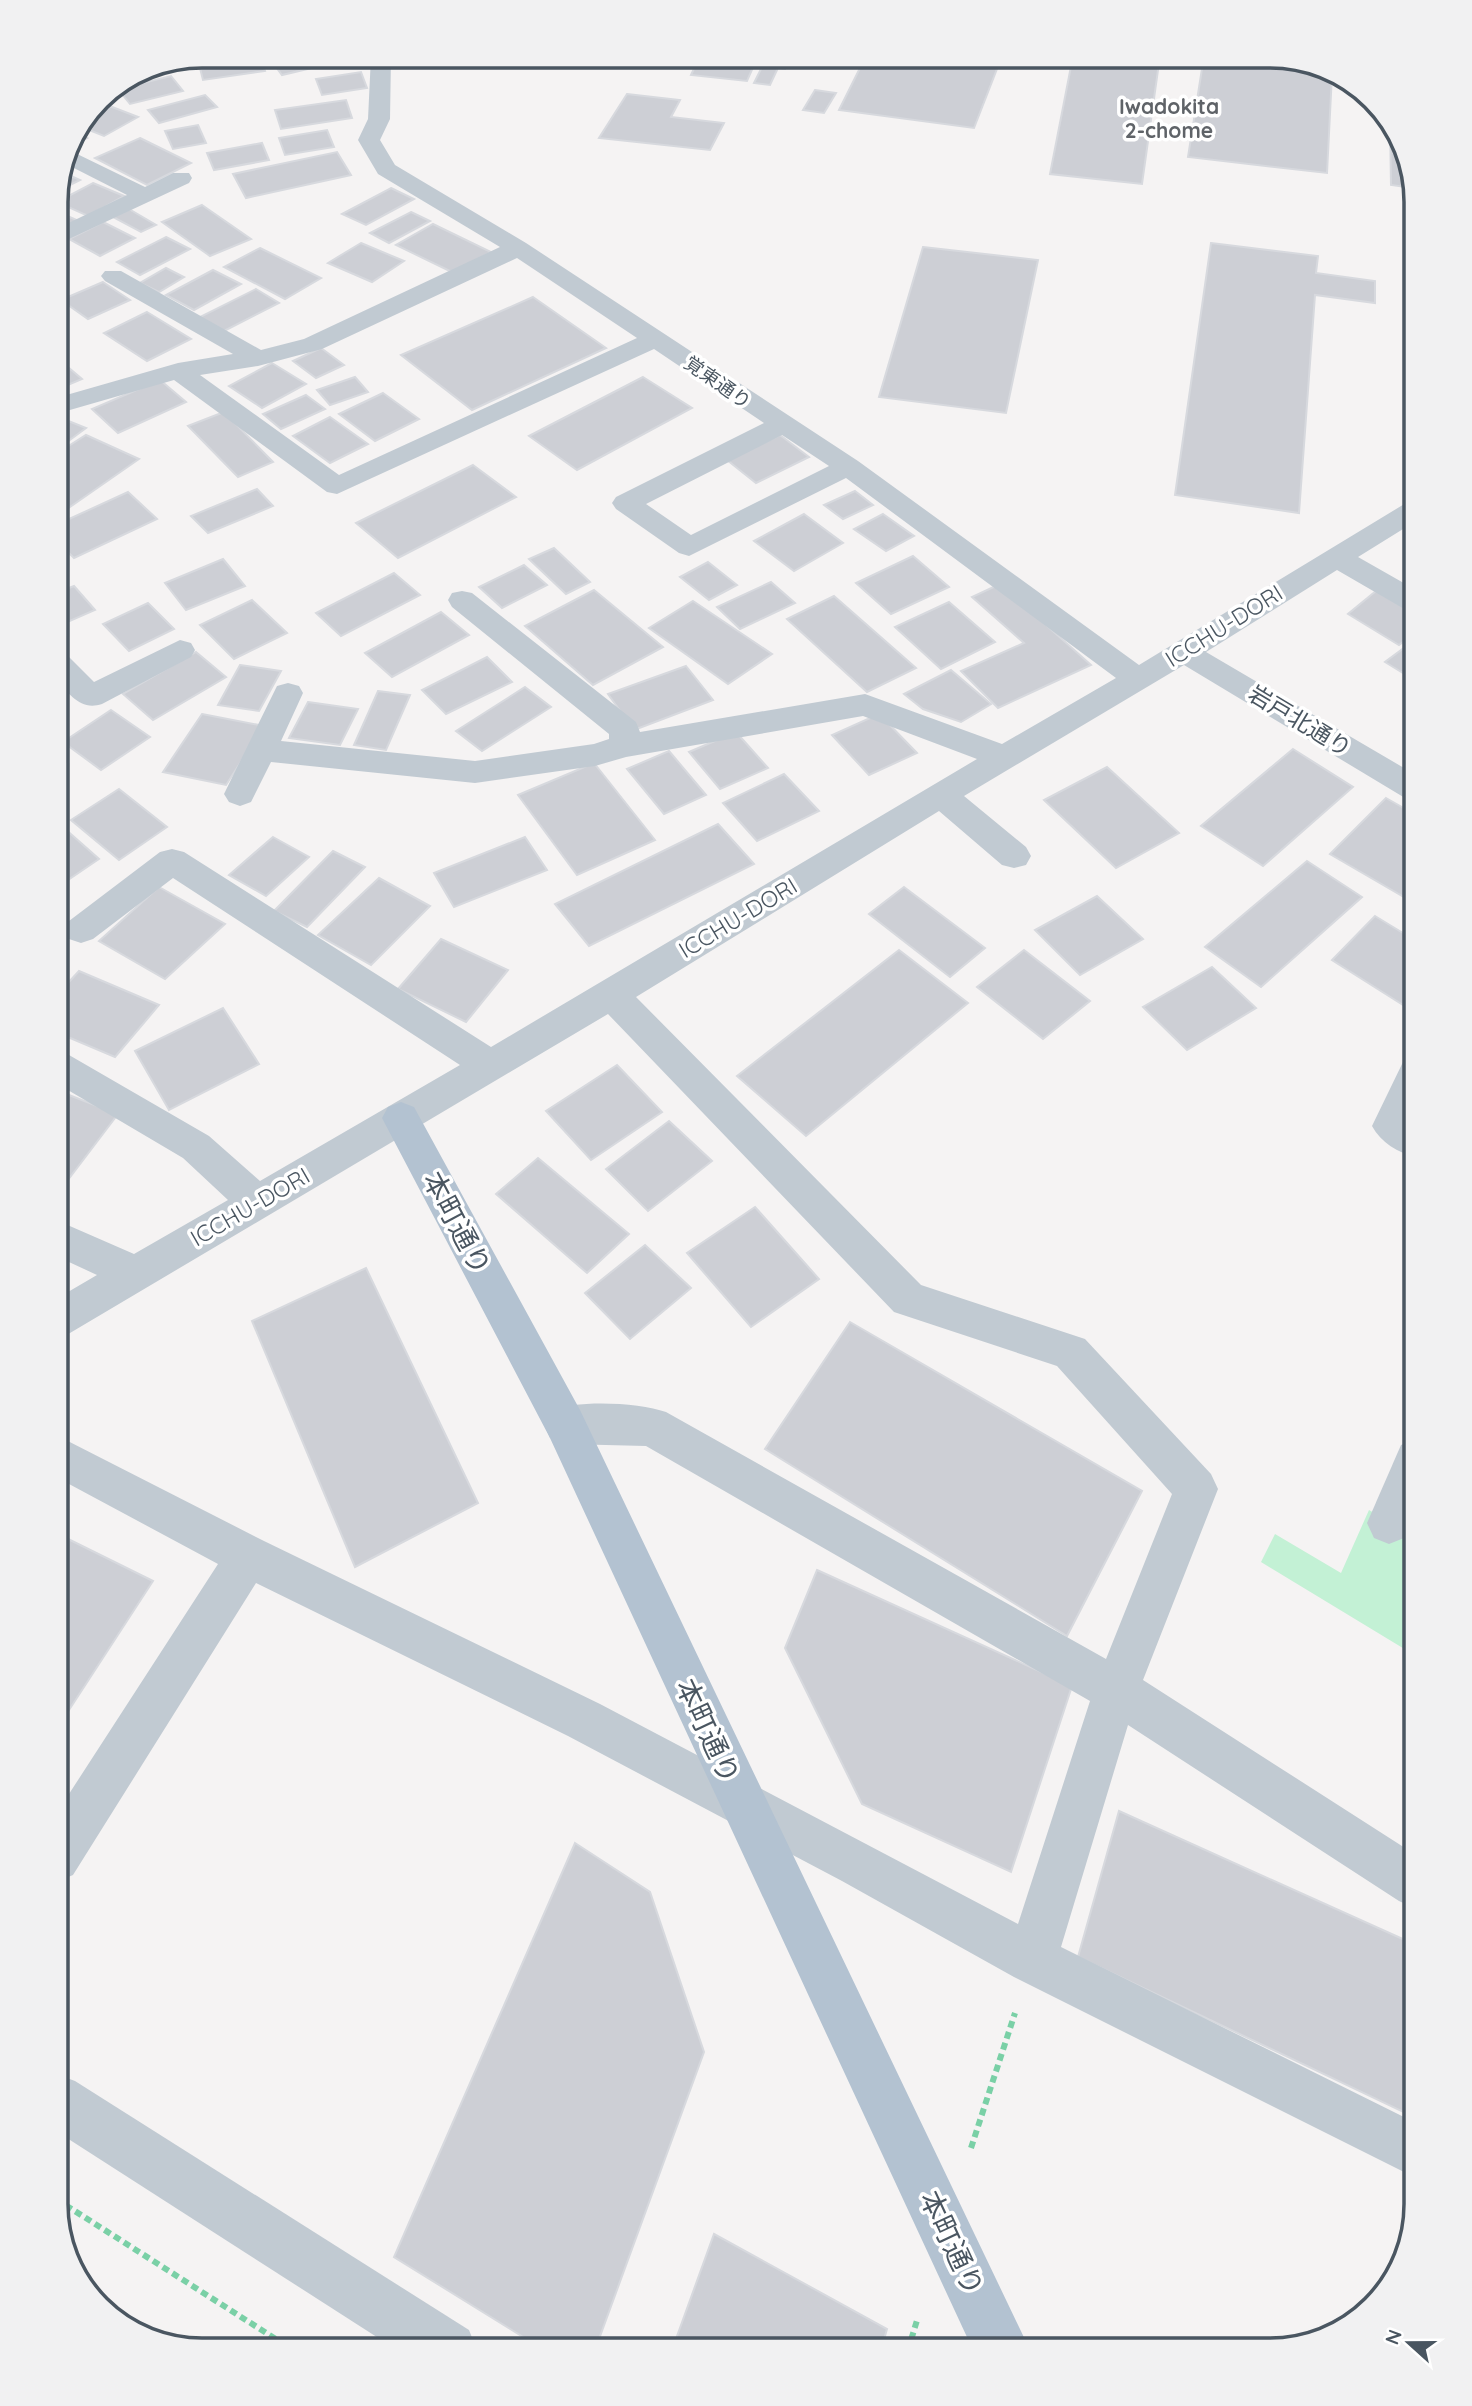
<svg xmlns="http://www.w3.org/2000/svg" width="1472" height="2406" font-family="Quicksand,'Noto Sans JP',sans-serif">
	<rect width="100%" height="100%" fill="#f5f3f3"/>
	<path fill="#c3f1d5" d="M1369 1510 1416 1538V1656L1261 1562 1275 1534 1341 1573Z"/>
	<g fill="#cdcfd5" stroke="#d7d9de" stroke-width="2">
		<path d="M268 56H362L282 75Z"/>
		<path d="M631 56H682L676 64Z"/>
		<path d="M700 56H758L747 81 691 75Z"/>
		<path d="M769 56H789L793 57 785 69 763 66Z"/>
		<path d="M866 56H1002L974 128 839 110Z"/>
		<path d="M1073 56 1159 63 1142 184 1050 174Z"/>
		<path d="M1204 56H1280L1332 74 1327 173 1188 157Z"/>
		<path d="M261 59 265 71 203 80 200 68Z"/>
		<path d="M762 67 778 68 770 85 754 83Z"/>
		<path d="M361 72 367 88 322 95 316 79Z"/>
		<path d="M171 76 183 91 130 104 118 89Z"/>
		<path d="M815 90 836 93 824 113 803 110Z"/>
		<path d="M627 94 680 100 671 117 724 123 710 150 599 138Z"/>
		<path d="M205 95 217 107 159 123 148 110Z"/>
		<path d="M346 100 352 118 281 129 275 110Z"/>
		<path d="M107 105 138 117 104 136 79 126 87 116Z"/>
		<path d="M198 125 206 143 173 149 165 131Z"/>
		<path d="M1390 125 1401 137 1413 188 1391 185Z"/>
		<path d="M327 130 334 147 285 155 279 138Z"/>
		<path d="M75 133 87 138 68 147 71 138Z"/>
		<path d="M140 138 191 163 147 185 95 158Z"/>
		<path d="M262 143 269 160 214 170 207 153Z"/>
		<path d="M337 152 351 175 246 198 233 174Z"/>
		<path d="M62 172 80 180 56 192Z"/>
		<path d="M93 183 124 196 88 216 57 202Z"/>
		<path d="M391 188 414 199 366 225 342 214Z"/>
		<path d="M202 205 251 239 210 256 162 222Z"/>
		<path d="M129 209 156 225 141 232 113 217Z"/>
		<path d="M56 211 79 221 56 233Z"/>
		<path d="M411 212 430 221 389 243 370 233Z"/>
		<path d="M103 222 135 238 100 256 69 239Z"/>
		<path d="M433 224 491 252 454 273 396 245Z"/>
		<path d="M166 237 190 249 140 275 117 262Z"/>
		<path d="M361 243 404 261 372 282 328 263Z"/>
		<path d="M1211 243 1318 256 1316 273 1375 281V303L1315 295 1299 513 1175 495Z"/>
		<path d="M923 247 1038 260 1006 413 879 397Z"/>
		<path d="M260 248 321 278 285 299 224 267Z"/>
		<path d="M166 268 184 277 159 292 140 283Z"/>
		<path d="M213 270 241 284 194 310 166 295Z"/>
		<path d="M103 282 130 300 88 319 61 300Z"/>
		<path d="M256 289 279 303 220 333 196 319Z"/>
		<path d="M533 297 606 348 472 410 401 355Z"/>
		<path d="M147 312 191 339 147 361 104 333Z"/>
		<path d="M321 348 344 365 316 378 293 361Z"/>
		<path d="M56 357 82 379 56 390Z"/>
		<path d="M272 363 306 384 262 408 229 386Z"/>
		<path d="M355 377 368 392 330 405 317 390Z"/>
		<path d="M643 377 692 408 577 470 529 436Z"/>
		<path d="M160 380 186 402 118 433 92 409Z"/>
		<path d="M383 393 419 419 375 441 339 414Z"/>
		<path d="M306 395 325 409 281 429 263 414Z"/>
		<path d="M224 412 273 462 238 477 188 426Z"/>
		<path d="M56 416 86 428 59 448 56 447Z"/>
		<path d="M330 417 368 444 330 463 293 436Z"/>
		<path d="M86 435 139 459 67 509 56 503V454Z"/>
		<path d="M780 435 809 457 756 483 727 460Z"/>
		<path d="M473 465 516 497 398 558 356 523Z"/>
		<path d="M257 489 273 506 208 533 191 516Z"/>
		<path d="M855 491 873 505 843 519 824 505Z"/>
		<path d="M128 492 157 519 74 558 56 540V525Z"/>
		<path d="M804 514 843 543 794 571 754 541Z"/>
		<path d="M883 514 914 536 886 551 854 529Z"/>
		<path d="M554 548 590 582 566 594 529 559Z"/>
		<path d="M913 556 949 587 891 614 856 583Z"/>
		<path d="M223 559 245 586 186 610 165 583Z"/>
		<path d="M708 562 737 585 709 600 680 577Z"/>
		<path d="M524 565 547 585 502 608 479 587Z"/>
		<path d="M394 573 420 595 341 636 316 613Z"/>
		<path d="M771 582 795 603 740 629 717 607Z"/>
		<path d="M1000 584 1091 665 998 708 961 671 1024 643 972 597Z"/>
		<path d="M74 586 95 610 56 627V593Z"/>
		<path d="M594 590 663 647 593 685 525 626Z"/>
		<path d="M1376 591 1416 614V632L1399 645 1348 614Z"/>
		<path d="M834 596 916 668 867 692 787 619Z"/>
		<path d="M252 600 287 633 234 659 200 625Z"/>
		<path d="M693 601 772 654 728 684 649 628Z"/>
		<path d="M949 602 995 642 941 669 895 627Z"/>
		<path d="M148 603 174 629 129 651 103 624Z"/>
		<path d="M441 612 469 635 392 677 365 653Z"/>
		<path d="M1416 639V681L1385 662Z"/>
		<path d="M196 652 226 677 153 720 123 694Z"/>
		<path d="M487 657 512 682 446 714 422 690Z"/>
		<path d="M240 665 281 671 259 711 218 705Z"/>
		<path d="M686 666 713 700 634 730 608 694Z"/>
		<path d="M951 670 991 704 961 722 923 709 904 694Z"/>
		<path d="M525 687 551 707 482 751 456 731Z"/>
		<path d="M378 691 410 695 386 750 354 745Z"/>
		<path d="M308 702 358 709 340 745 289 738Z"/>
		<path d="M111 710 150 737 101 770 63 742Z"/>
		<path d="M202 714 264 726 226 785 163 772Z"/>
		<path d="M879 714 917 753 869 775 832 735Z"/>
		<path d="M736 732 768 768 720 789 689 752Z"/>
		<path d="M1293 749 1353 787 1263 866 1201 826Z"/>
		<path d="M669 751 706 795 664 814 627 769Z"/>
		<path d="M594 763 655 840 577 875 518 795Z"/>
		<path d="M1107 767 1179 833 1116 868 1044 800Z"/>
		<path d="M784 774 819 811 757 841 723 803Z"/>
		<path d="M119 789 167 827 119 860 71 820Z"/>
		<path d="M1386 798 1416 815V904L1330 854Z"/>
		<path d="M718 824 754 864 589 946 555 904Z"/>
		<path d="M64 828 99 859 56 888V833Z"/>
		<path d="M273 837 309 857 266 896 229 875Z"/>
		<path d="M525 837 547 870 454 907 434 873Z"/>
		<path d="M333 851 365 867 307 927 274 911Z"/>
		<path d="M1307 861 1362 897 1261 987 1205 947Z"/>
		<path d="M379 878 430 906 371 965 318 935Z"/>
		<path d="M159 887 225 924 165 979 99 941Z"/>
		<path d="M904 887 985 948 950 977 869 914Z"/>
		<path d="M1097 896 1143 939 1080 975 1035 930Z"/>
		<path d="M1375 916 1416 941V1005L1411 1010 1332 960Z"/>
		<path d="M441 939 508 970 466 1022 398 989Z"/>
		<path d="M899 950 968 1003 806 1136 737 1076Z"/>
		<path d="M1024 950 1090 1001 1043 1039 977 987Z"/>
		<path d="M1212 967 1256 1008 1187 1050 1143 1007Z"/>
		<path d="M79 971 159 1005 115 1057 56 1032V996Z"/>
		<path d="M223 1008 259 1064 169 1110 135 1051Z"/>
		<path d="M617 1065 662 1112 591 1160 546 1111Z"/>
		<path d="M56 1090 118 1114 58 1193 56 1192Z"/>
		<path d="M669 1121 712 1161 648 1211 606 1169Z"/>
		<path d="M538 1158 629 1234 587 1273 496 1194Z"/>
		<path d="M755 1207 819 1279 751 1327 687 1253Z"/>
		<path d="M645 1245 691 1288 630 1339 585 1293Z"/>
		<path d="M366 1268 478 1503 355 1567 252 1321Z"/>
		<path d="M850 1322 1142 1491 1067 1636 765 1449Z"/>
		<path d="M56 1533 153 1581 56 1730Z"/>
		<path d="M817 1570 1072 1686 1011 1872 862 1804 785 1648Z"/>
		<path d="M1119 1811 1416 1945V2118L1078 1957Z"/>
		<path d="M575 1843 650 1892 704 2052 595 2350H544L394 2257Z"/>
		<path d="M714 2234 887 2329 881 2350H672Z"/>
	</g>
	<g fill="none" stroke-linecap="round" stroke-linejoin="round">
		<g stroke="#7ad0a6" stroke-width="6" stroke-dasharray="7 4.5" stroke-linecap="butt">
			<path d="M971 2148 1015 2013"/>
			<path d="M56 2199 293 2350"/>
			<path d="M908 2350 918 2317"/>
		</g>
		<g fill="#c1cad2" fill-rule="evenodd">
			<path d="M371 56H391L390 119 380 140 395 165 526 243 858 461 1139 665 1406 503 1416 500V521L1358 557 1416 590V612L1406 610 1337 570 1206 652 1416 775V801L1405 798 1184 665 964 796 1026 847 1031 856 1026 865 1014 868 1002 865 939 811 636 997 921 1285 1085 1339 1211 1474 1218 1489 1143 1680 1416 1855V1909L1399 1901 1128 1725 1061 1947 1416 2123V2178L1014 1977 842 1881 568 1736 256 1583 73 1875 56 1882V1814L218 1564 56 1477V1435L264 1541 600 1704 1018 1924 1090 1701 646 1446 565 1444 550 1438 544 1424 550 1410C577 1400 639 1402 666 1412L1106 1659 1172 1494 1057 1366 894 1312 608 1014 70 1333 56 1338V1299L97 1275 56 1256V1220L134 1254 228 1200 183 1158 56 1083V1050L69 1055 209 1136 260 1181 460 1065 173 878 93 939 81 943 69 939 64 930 69 921 160 852 172 849 184 852 491 1047 977 759 863 716 626 757 595 766 475 783 271 762 251 802 240 806 229 802 224 794 277 686 288 683 299 686 303 693 281 741 475 761 594 744 609 739V734L452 607 448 600 452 593 462 591 472 593 636 722 640 732 865 694 1002 744 1116 678 846 478 689 556 679 553 616 509 612 503 616 497 764 423 654 349 337 494 327 492 174 380 56 414V398L178 363 233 354 105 281 101 276 105 271H121L261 350 304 339 500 247 378 174 358 140 368 119ZM517 258 637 338 339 475 200 375 258 366 322 349ZM782 435 829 466 691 535 646 504Z"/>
			<path d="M71 151 145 187 173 173H189L192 178 189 183 56 245V229L127 195 70 166 63 167 67 152Z"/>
			<path d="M180 640 191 643 195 650 191 657 102 704C80 711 70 694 56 680V652L67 655 94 682Z"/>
			<path d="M1416 1058V1112L1412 1120 1416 1122V1158C1398 1152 1381 1143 1372 1126L1403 1062Z"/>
			<path d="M1416 1439V1510L1404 1538 1389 1544 1374 1538 1367 1523 1401 1445Z"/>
			<path d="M56 2074 75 2081 469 2330 477 2350H397L56 2131Z"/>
		</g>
		<path fill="#b3c2d1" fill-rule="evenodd" d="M401 1102 414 1107 580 1410 1030 2350H973L550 1438 382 1118 388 1107Z"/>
	</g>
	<g text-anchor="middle" stroke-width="7" stroke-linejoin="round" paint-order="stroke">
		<g font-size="19" fill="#4a5661" stroke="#fff">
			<text transform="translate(718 382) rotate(35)" y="7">覚東通り</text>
		</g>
		<g font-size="21" font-weight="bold" fill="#5f6368" stroke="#fff">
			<text x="1169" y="114">Iwadokita<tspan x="1169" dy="24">2-chome</tspan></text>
		</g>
		<g font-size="23" fill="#4a5661" stroke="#fff">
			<text transform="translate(1224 626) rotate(-32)" y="8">ICCHU-DORI</text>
			<text transform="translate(1300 721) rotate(31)" y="8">岩戸北通り</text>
			<text transform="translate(738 918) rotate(-31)" y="8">ICCHU-DORI</text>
			<text transform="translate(250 1207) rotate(-30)" y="8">ICCHU-DORI</text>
		</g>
		<g font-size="28" fill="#4a5661" stroke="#fff">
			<text transform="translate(457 1223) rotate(62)" y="10">本町通り</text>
			<text transform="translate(708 1731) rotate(65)" y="10">本町通り</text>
			<text transform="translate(952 2243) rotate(65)" y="10">本町通り</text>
		</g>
	</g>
	<path d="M0 0H1472V2406H0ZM202 68H1270A134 134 0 0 1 1404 202V2204A134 134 0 0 1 1270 2338H202A134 134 0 0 1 68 2204V202A134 134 0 0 1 202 68Z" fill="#f1f1f2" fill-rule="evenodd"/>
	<path fill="none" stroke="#4a5661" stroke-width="3.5" d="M202 68H1270A134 134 0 0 1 1404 202V2204A134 134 0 0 1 1270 2338H202A134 134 0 0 1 68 2204V202A134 134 0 0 1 202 68Z"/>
	<g transform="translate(1409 2343) rotate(291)" stroke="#ffffff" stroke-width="5" paint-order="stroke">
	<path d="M0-5L12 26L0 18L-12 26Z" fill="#4a5661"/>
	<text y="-10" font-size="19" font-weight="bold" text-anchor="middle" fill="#4a5661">N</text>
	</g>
</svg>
